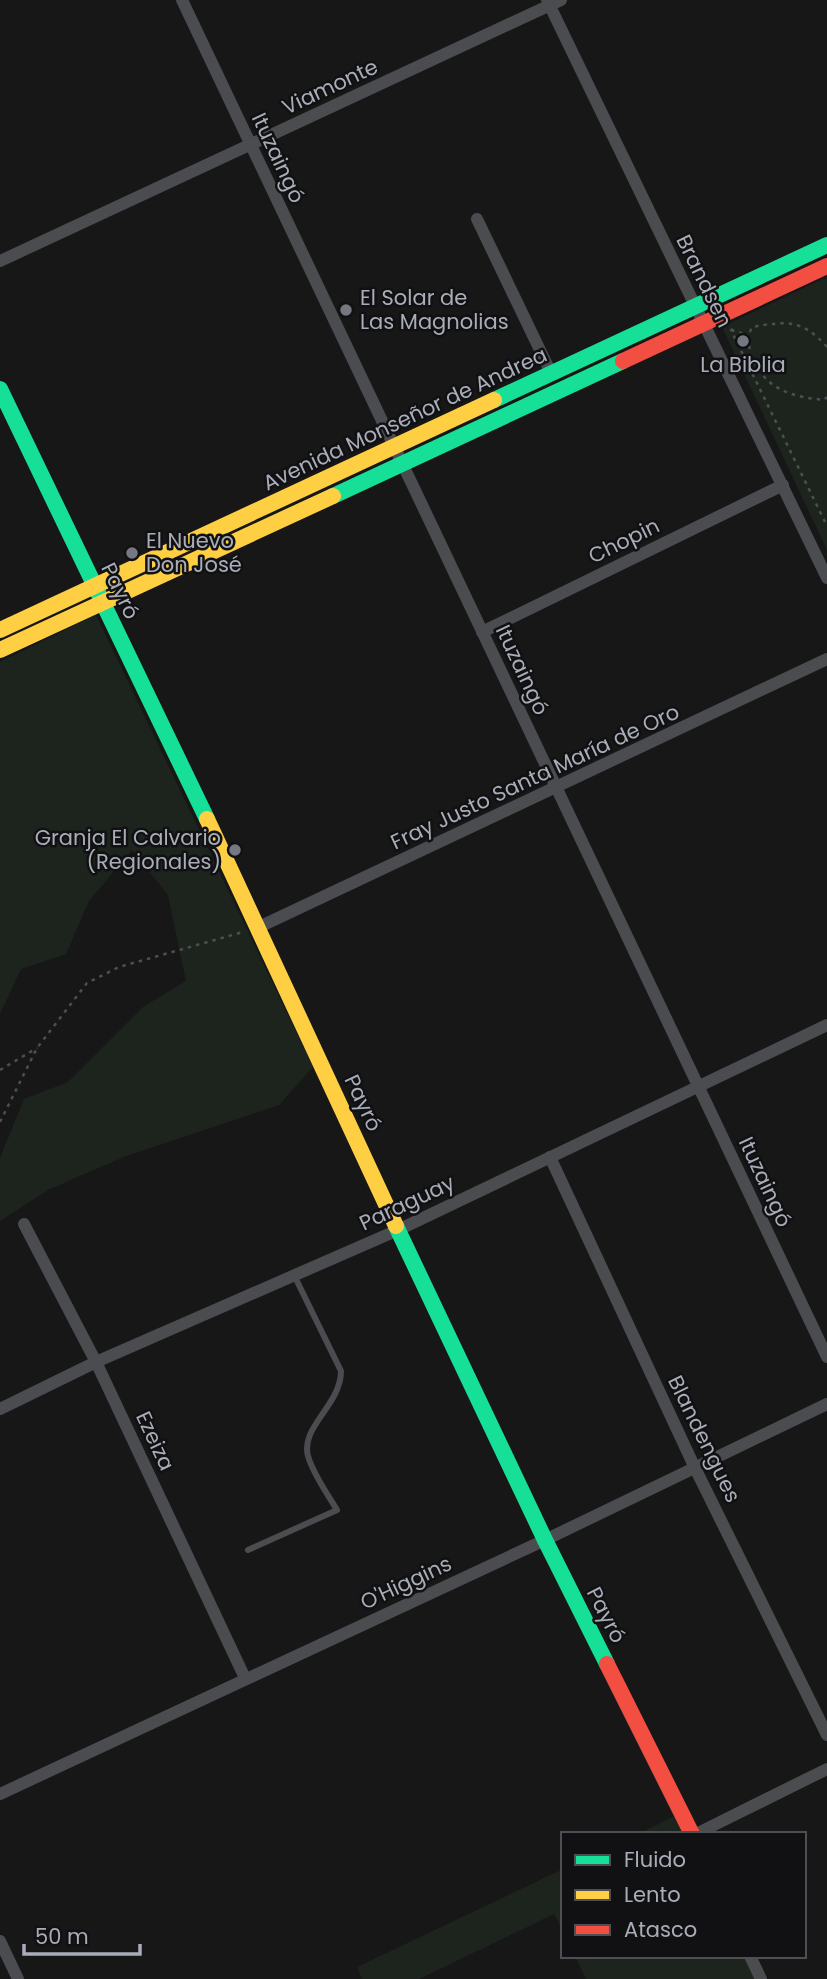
<svg xmlns="http://www.w3.org/2000/svg" width="827" height="1979" font-family="Poppins,sans-serif">
	<rect width="100%" height="100%" fill="#171717"/>
	<g fill="#1d241e">
		<path d="M827 277V550L722 327Z"/>
		<path d="M96 615 313 1067 279 1105 126 1156 48 1190 0 1221V1158L24 1099 68 1082 143 1007 186 981 168 895 132 850 89 901 66 954 21 969 0 1014V662Z"/>
		<path d="M677 1815 685 1834H638Z"/>
		<path d="M563 1869V1931L554 1914 419 1979H362L357 1967Z"/>
		<path d="M575 1956H744L755 1979H586Z"/>
	</g>
	<g fill="none" stroke-linecap="round" stroke-linejoin="round">
		<g stroke="#4d4e52" stroke-width="2.5" stroke-dasharray="3.5 5" stroke-linecap="butt">
			<path d="M733 329 731 330 827 526"/>
			<path d="M731 330 748 335"/>
			<path d="M827 347C802 319 787 321 752 327 742 346 757 375 775 386 790 396 807 398 824 400L827 397"/>
			<path d="M0 1070 37 1048"/>
			<path d="M0 1122 37 1048 87 983 119 967 243 932"/>
		</g>
		<path stroke="#4b4c50" stroke-width="6" d="M248 1550 337 1510C327 1493 313 1474 308 1456 300 1427 341 1405 341 1371L294 1275"/>
		<g stroke="#4b4c50" stroke-width="12">
			<path d="M182 0 827 1357"/>
			<path d="M547 0 827 578"/>
			<path d="M477 219 551 373"/>
			<path d="M0 261 561 0"/>
			<path d="M482 632 783 485"/>
			<path d="M259 927 827 659"/>
			<path d="M550 1157 695 1468 827 1735"/>
			<path d="M24 1224 96 1362 245 1678"/>
			<path d="M0 1409 96 1362 398 1230 827 1025"/>
			<path d="M0 1794 545 1540 827 1404"/>
			<path d="M696 1834 827 1769"/>
			<path d="M0 1941 18 1979"/>
			<path d="M750 1956 761 1979"/>
		</g>
		<g stroke="#16e098" stroke-width="16">
			<path d="M0 389 207 819"/>
			<path d="M494 400 827 245"/>
			<path d="M333 496 623 361"/>
			<path d="M396 1226 545 1540 607 1664"/>
		</g>
		<g stroke="#ffcf43" stroke-width="16">
			<path d="M0 630 494 400"/>
			<path d="M0 650 333 496"/>
			<path d="M207 819 396 1226"/>
		</g>
		<g stroke="#f24e42" stroke-width="16">
			<path d="M623 361 827 266"/>
			<path d="M607 1664 692 1834"/>
		</g>
	</g>
	<g fill="#757880" stroke="#111113" stroke-width="2.5">
		<circle cx="346" cy="310" r="7"/>
		<circle cx="743" cy="341" r="7"/>
		<circle cx="132" cy="553" r="7"/>
		<circle cx="235" cy="850" r="7"/>
	</g>
	<g text-anchor="middle" stroke-width="5" stroke-linejoin="round" paint-order="stroke">
		<g font-size="21" fill="#a8adb8" stroke="#111113">
			<text transform="translate(330 87) rotate(-25)" y="7">Viamonte</text>
			<text transform="translate(278 158) rotate(65)" y="7">Ituzaingó</text>
			<text transform="translate(704 281) rotate(64)" y="7">Brandsen</text>
			<text transform="translate(405 419) rotate(-25)" y="7">Avenida Monseñor de Andrea</text>
			<text transform="translate(624 541) rotate(-26)" y="7">Chopin</text>
			<text transform="translate(120 591) rotate(64)" y="7">Payró</text>
			<text transform="translate(522 670) rotate(65)" y="7">Ituzaingó</text>
			<text transform="translate(535 777) rotate(-25)" y="7">Fray Justo Santa María de Oro</text>
			<text transform="translate(363 1103) rotate(65)" y="7">Payró</text>
			<text transform="translate(765 1182) rotate(65)" y="7">Ituzaingó</text>
			<text transform="translate(407 1203) rotate(-25)" y="7">Paraguay</text>
			<text transform="translate(704 1439) rotate(64)" y="7">Blandengues</text>
			<text transform="translate(155 1441) rotate(65)" y="7">Ezeiza</text>
			<text transform="translate(406 1583) rotate(-25)" y="7">O'Higgins</text>
			<text transform="translate(606 1615) rotate(63)" y="7">Payró</text>
		</g>
		<g font-size="21" fill="#a8adb8" stroke="#111113" text-anchor="start">
			<text x="360" y="305">El Solar de<tspan x="360" dy="24">Las Magnolias</tspan></text>
			<text x="743" y="372" text-anchor="middle">La Biblia</text>
			<text x="146" y="548">El Nuevo<tspan x="146" dy="24">Don José</tspan></text>
			<text x="221" y="845" text-anchor="end">Granja El Calvario<tspan x="221" dy="24">(Regionales)</tspan></text>
		</g>
	</g>
	<rect x="561" y="1832" width="245" height="126" fill="#111113" stroke="#4d4f55" stroke-width="2"/>
	<rect x="575" y="1855" width="35" height="10" fill="#16e098" stroke="#4d4f55" stroke-width="2"/>
	<text x="624" y="1867" font-size="21" fill="#a8adb8">Fluido</text>
	<rect x="575" y="1890" width="35" height="10" fill="#ffcf43" stroke="#4d4f55" stroke-width="2"/>
	<text x="624" y="1902" font-size="21" fill="#a8adb8">Lento</text>
	<rect x="575" y="1925" width="35" height="10" fill="#f24e42" stroke="#4d4f55" stroke-width="2"/>
	<text x="624" y="1937" font-size="21" fill="#a8adb8">Atasco</text>
	<path d="M24 1944v10h116v-10" fill="none" stroke="#a8adb8" stroke-width="3.5"/>
	<text x="35" y="1944" font-size="21" fill="#a8adb8" stroke="#111113" stroke-width="5" paint-order="stroke">50 m</text>
</svg>
